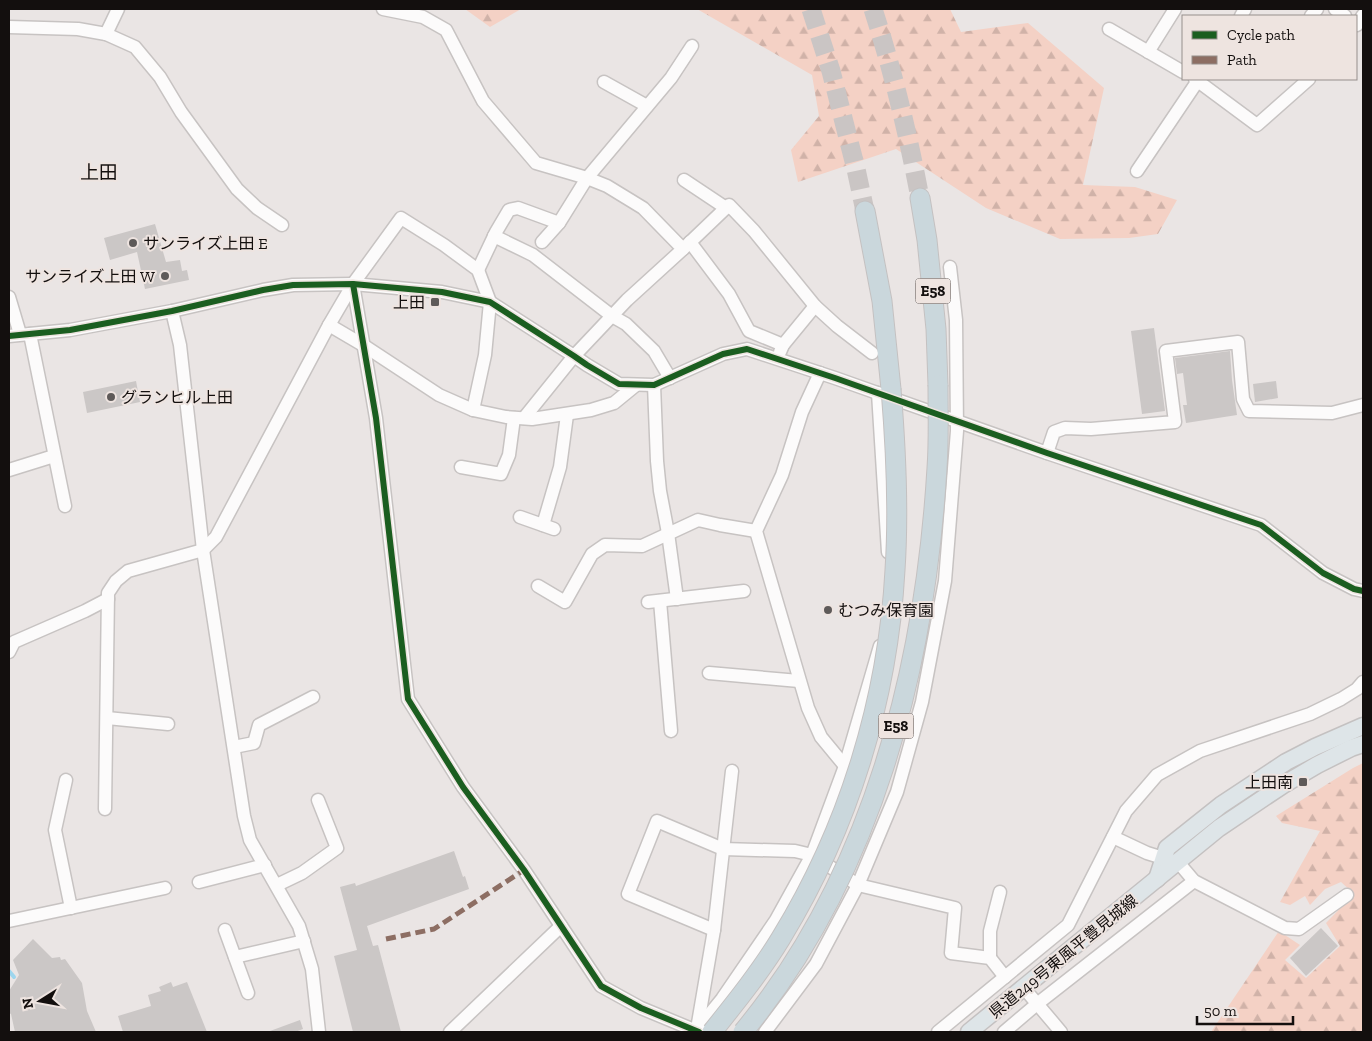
<svg xmlns="http://www.w3.org/2000/svg" width="1372" height="1041" font-family="'Zilla Slab','Noto Sans JP',serif">
	<defs>
		<pattern id="forest-firs" width="22" height="20" patternUnits="userSpaceOnUse" patternTransform="scale(1.25)"><rect width="22" height="20" fill="#f4d1c5"/><path d="M5 1l3.5 6h-7zM16 11l3.5 6h-7z" fill="#d0b2a8"/></pattern>
	</defs>
	<rect width="100%" height="100%" fill="#eae5e4"/>
	<g fill="url(#forest-firs)">
		<path d="M465 9H521L490 27Z"/>
		<path d="M697 9H950L961 32 1028 23 1104 88 1083 185 1135 187 1177 200 1158 234 1129 238 1060 239 986 208 896 149 798 182 791 150 819 116 812 75Z"/>
		<path d="M1363 763V1032H1211L1279 931 1300 945 1285 960 1306 978 1340 946 1326 923 1354 894 1341 882 1325 889 1310 905 1305 896 1290 905 1280 902 1320 831 1282 823 1276 816 1353 768Z"/>
	</g>
	<g fill="none" stroke-linecap="round" stroke-linejoin="round">
		<path stroke="#9dd6ee" stroke-width="4" d="M9 971 14 977"/>
	</g>
	<g fill="#cbc7c6">
		<path d="M155 224 166 262 180 260 182 271 187 270 189 280 145 289 137 252 110 260 104 238Z"/>
		<path d="M1154 328 1165 411 1142 414 1131 331Z"/>
		<path d="M1230 351 1232 380 1237 415 1186 423 1183 405H1187L1183 373 1177 374 1175 358Z"/>
		<path d="M136 381 140 402 87 413 83 392Z"/>
		<path d="M1276 381 1278 398 1255 402 1253 384Z"/>
		<path d="M454 851 463 877 465 876 469 889 367 926 373 946 378 945 401 1032H353L334 956 357 950 340 887 355 883 356 886Z"/>
		<path d="M1321 928 1338 946 1306 976 1290 958Z"/>
		<path d="M33 939 52 958 60 957 61 960 65 959 82 983 87 1011 96 1032H15L11 1014 9 1013V991L19 975 13 960Z"/>
		<path d="M171 982 173 987 187 982 207 1032H123L118 1016 151 1006 148 995 161 991 159 987Z"/>
		<path d="M300 1020 303 1029 295 1032H270V1031Z"/>
	</g>
	<g fill="none" stroke-linecap="round" stroke-linejoin="round">
		<g stroke="#cac5c4" stroke-width="19" stroke-dasharray="19 9" stroke-linecap="butt">
			<path d="M811 9 831 71 856 169 865 211"/>
			<path d="M873 9C893 71 908 134 920 198"/>
		</g>
		<g stroke="#c7c3c2" stroke-width="15">
			<g id="minor">
				<path d="M383 9 423 17 446 30 483 101 536 163 587 178 607 186 643 208 683 249 627 300 574 356 524 418"/>
				<path d="M1335 9 1345 16"/>
				<path d="M1241 16 1245 9"/>
				<path d="M1311 16 1317 9"/>
				<path d="M1357 25 1363 15"/>
				<path d="M9 27 78 29 106 34 135 47 160 77 181 112 237 189 257 208 282 225"/>
				<path d="M1109 29 1183 72"/>
				<path d="M106 34 118 9"/>
				<path d="M1148 52 1175 9"/>
				<path d="M1195 79 1257 125 1309 79"/>
				<path d="M604 82 647 106"/>
				<path d="M1137 171 1199 79"/>
				<path d="M684 180 726 208"/>
				<path d="M494 236 533 255 612 316 626 324 654 351 670 378"/>
				<path d="M542 242 559 223 587 178 671 78 692 46"/>
				<path d="M690 242 729 294 749 331 783 345"/>
				<path d="M683 249 729 205 754 231 815 306 837 326 872 353"/>
				<path d="M478 270 496 232 509 210 518 208 559 223"/>
				<path d="M353 284 376 418 408 699 463 787 524 870 601 986 641 1008 699 1032"/>
				<path d="M9 297 20 334"/>
				<path d="M172 311 180 345 203 550 244 816 250 840 299 926 312 969 319 1032"/>
				<path d="M329 325 363 345 439 395 473 410 506 417 532 419 591 410 614 403 636 385"/>
				<path d="M30 334 65 506"/>
				<path d="M9 336 70 330 172 311 263 290 293 285 353 284 442 292 490 302 574 356 587 365 619 384 654 385 723 354 747 349 835 378 1047 453 1261 525 1323 573 1354 589 1363 591"/>
				<path d="M780 352 783 345 815 306"/>
				<path d="M820 373 802 412 782 475 756 531 808 708 821 737 845 766"/>
				<path d="M654 385 657 461 660 491 668 533 677 599"/>
				<path d="M878 393 888 552"/>
				<path d="M1047 453 1054 432 1065 428 1091 429 1175 422 1166 351 1238 342 1243 399 1249 411 1332 413 1363 405"/>
				<path d="M461 467 501 474 509 455 514 418"/>
				<path d="M9 470 54 456"/>
				<path d="M520 517 554 529"/>
				<path d="M543 525 560 467 567 415"/>
				<path d="M538 586 565 602 592 554 605 545 642 546 698 520 720 525 756 531"/>
				<path d="M660 601 671 731"/>
				<path d="M648 602 744 591"/>
				<path d="M9 652 14 642 85 611 108 599"/>
				<path d="M709 673 799 681"/>
				<path d="M107 718 168 724"/>
				<path d="M234 747 254 743 259 725 313 697"/>
				<path d="M66 780 55 830 71 908"/>
				<path d="M105 809 108 593 116 581 128 571 203 550 216 537 329 325 353 284 401 218 444 245 478 270 490 302 485 355 473 410"/>
				<path d="M1113 837 1147 853 1163 858"/>
				<path d="M1178 862 1194 881 1285 928 1299 929 1347 895"/>
				<path d="M199 882 265 865"/>
				<path d="M277 885 302 873 337 848 318 800"/>
				<path d="M9 921 165 888"/>
				<path d="M225 930 248 993"/>
				<path d="M714 930 628 894 657 821 723 849 795 851 812 855 858 885 955 908 951 953 990 958 1005 977"/>
				<path d="M235 957 304 941"/>
				<path d="M990 958V931L1000 892"/>
				<path d="M1023 987 1061 1032"/>
				<path d="M697 1029 714 930 732 771"/>
				<path d="M450 1032 561 926"/>
				<path d="M695 1032 722 999 776 920 812 855 845 766 880 646"/>
				<path d="M765 1032 816 964 858 885 897 792 922 702 945 581 957 431 956 320 950 267"/>
				<path d="M938 1032 1068 925 1126 811 1157 775 1200 751 1310 714 1341 699 1357 689 1363 682"/>
				<path d="M1004 1032 1037 1004 1194 881"/>
			</g>
		</g>
		<g stroke="#c4c1c1" stroke-width="19">
			<g id="major">
				<path d="M1157 879 1167 848 1221 805 1286 762 1315 747 1363 726"/>
				<path d="M969 1032 1219 828 1283 785 1317 765 1351 748 1363 744"/>
			</g>
		</g>
		<g stroke="#c4c1c1" stroke-width="21">
			<g id="highway">
				<path d="M920 198 927 240 936 329 938 385"/>
				<path d="M865 211 882 301 891 389"/>
			</g>
		</g>
		<use href="#minor" stroke="#fcfbfb" stroke-width="12"/>
		<use href="#major" stroke="#dee5e8" stroke-width="16"/>
		<use href="#highway" stroke="#cad7dc" stroke-width="19"/>
		<g stroke="#c4c1c1" stroke-width="21" stroke-linecap="butt">
			<g id="highway-bridge">
				<path d="M712 1032C736 1002 761 971 781 938 849 827 888 699 895 570 899 510 896 449 891 389"/>
				<path d="M743 1032C873 875 925 668 937 468 939 441 938 413 938 385"/>
			</g>
		</g>
		<use href="#highway-bridge" stroke="#cad7dc" stroke-width="19"/>
		<path stroke="#8d6e63" stroke-width="5" stroke-dasharray="10 5" stroke-linecap="butt" d="M386 939 434 929 524 870"/>
		<g stroke="#eee4e0" stroke-width="9">
			<g id="cycleway">
				<path d="M353 284 376 418 408 699 463 787 524 870 601 986 641 1008 699 1032"/>
				<path d="M9 336 70 330 172 311 263 290 293 285 353 284 442 292 490 302 574 356 587 365 619 384 654 385 723 354 747 349 835 378 1047 453 1261 525 1323 573 1354 589 1363 591"/>
			</g>
		</g>
		<use href="#cycleway" stroke="#1b5e20" stroke-width="6"/>
	</g>
	<g fill="#5e5a59" stroke="#eee4e0" stroke-width="2">
		<circle cx="133" cy="243" r="5"/>
		<circle cx="165" cy="276" r="5"/>
		<rect x="430" y="297" width="10" height="10" rx="2.5"/>
		<circle cx="111" cy="397" r="5"/>
		<circle cx="828" cy="610" r="5"/>
		<rect x="1298" y="777" width="10" height="10" rx="2.5"/>
	</g>
	<g text-anchor="middle" stroke-width="4" stroke-linejoin="round" paint-order="stroke">
		<g fill="#eee4e0" stroke="#554f4d" stroke-width="1">
			<rect x="915.5" y="278.5" width="35" height="25" rx="4"/>
			<rect x="878.5" y="713.5" width="35" height="25" rx="4"/>
		</g>
		<g font-size="15" font-weight="bold" fill="#130f0e">
			<text x="933" y="296">E58</text>
			<text x="896" y="731">E58</text>
		</g>
		<g font-size="16" fill="#130f0e" stroke="#eee4e0" text-anchor="start">
			<text x="143" y="249">サンライズ上田 E</text>
			<text x="155" y="282" text-anchor="end">サンライズ上田 W</text>
			<text x="425" y="308" text-anchor="end">上田</text>
			<text x="121" y="403">グランヒル上田</text>
			<text x="838" y="616">むつみ保育園</text>
			<text x="1293" y="788" text-anchor="end">上田南</text>
		</g>
		<g font-size="16" fill="#130f0e" stroke="#eee4e0">
			<text transform="translate(1063 956) rotate(-39)" y="6">県道249号東風平豊見城線</text>
		</g>
		<g font-size="19" fill="#130f0e" stroke="#eee4e0">
			<text x="99" y="179">上田</text>
		</g>
	</g>
	<rect width="1372" height="1041" fill="none" stroke="#130f0e" stroke-width="20"/>
	<rect x="1182" y="15" width="175" height="65" fill="#eee4e0" stroke="#968f8c"/>
	<rect x="1192" y="31" width="25" height="8" fill="#1b5e20" stroke="#968f8c"/>
	<text x="1227" y="40" font-size="15" fill="#130f0e">Cycle path</text>
	<rect x="1192" y="56" width="25" height="8" fill="#8d6e63" stroke="#968f8c"/>
	<text x="1227" y="65" font-size="15" fill="#130f0e">Path</text>
	<g transform="translate(40 1001) rotate(259)" stroke="#eee4e0" stroke-width="4" paint-order="stroke">
	<path d="M0-4L9 19L0 12L-9 19Z" fill="#130f0e"/>
	<text y="-8" font-size="14" font-weight="bold" text-anchor="middle" fill="#130f0e">N</text>
	</g>
	<path d="M1197 1016v8h96v-8" fill="none" stroke="#130f0e" stroke-width="2.5"/>
	<text x="1204" y="1016" font-size="15" fill="#130f0e" stroke="#eee4e0" stroke-width="4" paint-order="stroke">50 m</text>
</svg>
